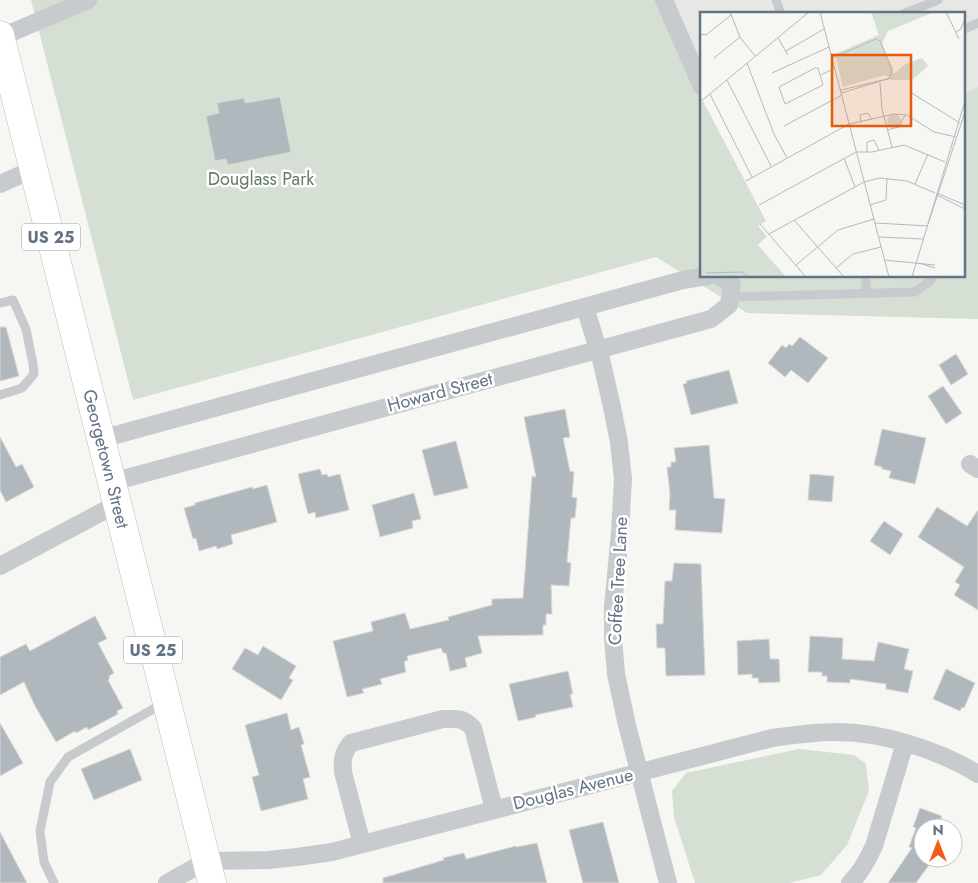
<svg xmlns="http://www.w3.org/2000/svg" width="978" height="883" font-family="Jost,sans-serif">
	<rect width="100%" height="100%" fill="#f6f6f2"/>
	<path fill="#e7e8e6" d="M673 0H978V87L964 93V14H702V76Z"/>
	<g fill="#d6dfd3">
		<path d="M31 0H673L702 76V276H964V93L978 87V319L747 313 656 257 133 400Z"/>
		<path d="M799 749 854 755 866 764 869 791 847 845 821 875 790 883H695L674 817 672 791 686 773Z"/>
	</g>
	<g fill="#b1b8bd" stroke="#d8d8d5">
		<path d="M280 97 291 152 228 165 226 159 215 161 206 116 219 113 217 103 244 98 245 103Z"/>
		<path d="M0 327H6L19 376 0 381Z"/>
		<path d="M800 337 828 358 808 383 791 370 785 377 768 363 782 345 786 348 789 344 792 346Z"/>
		<path d="M956 354 968 374 951 385 939 365Z"/>
		<path d="M729 370 738 403 691 415 683 384 687 383 686 381Z"/>
		<path d="M943 386 962 413 946 424 928 396Z"/>
		<path d="M565 409 570 437 563 438 570 471 574 472 572 497 577 498 575 518H571L567 562 571 563 569 586 551 585 552 614H546V625H543V635L478 636 482 653 465 658 467 667 450 671 446 653H443L441 648 407 656 408 660 404 662 406 672 380 679 382 684 362 689 364 693 347 697 333 641 373 631 371 622 405 613 410 629 449 620 448 617 492 605V599L523 598 532 476 536 477 524 417Z"/>
		<path d="M882 429 926 438 915 484 889 478 891 471 882 469V467L874 465Z"/>
		<path d="M0 437 16 467 22 464 34 487 6 502 0 490Z"/>
		<path d="M456 441 468 488 434 496 422 450Z"/>
		<path d="M709 445 714 498 725 499 722 533 675 530 676 510H669L670 494 667 467H671V462H676L674 448Z"/>
		<path d="M320 469 322 475 327 474 328 477 340 474 349 510 316 518 315 512 308 514 298 474Z"/>
		<path d="M810 474 834 476 832 502 808 500Z"/>
		<path d="M267 485 277 522 231 535 233 544 217 549 216 546 199 551 196 538 193 539 184 508 195 505V503L252 487 253 489Z"/>
		<path d="M414 493 421 519 412 521 413 528 380 537 372 505Z"/>
		<path d="M937 507 967 526 978 510V610L954 595 960 585 955 582 964 567 918 537Z"/>
		<path d="M884 521 903 534 890 555 870 541Z"/>
		<path d="M674 563 701 564 705 675 666 676 665 648H657L656 624H663L665 581H672Z"/>
		<path d="M95 616 107 639 98 643 114 673 109 676 110 678 108 680 123 708 117 711 118 714 88 730 87 727 76 733 75 731 56 742 35 706 24 682 0 695V657L26 644 30 651Z"/>
		<path d="M810 636 843 638 842 659 874 661 878 642 909 649 904 669 913 671 908 693 886 689V684L850 679V683L827 682V676H822V672H808Z"/>
		<path d="M769 639 770 659H779L780 682 759 683 758 678H752V674L738 675 737 641Z"/>
		<path d="M263 646 296 666 289 678 293 680 281 700 232 669 245 648 258 655Z"/>
		<path d="M946 669 975 683 964 708 962 707 960 711 933 699Z"/>
		<path d="M568 671 573 694H570L573 707 535 715 536 717 518 721 509 684Z"/>
		<path d="M287 713 291 730 299 727 304 744 301 745 310 777 303 779 308 799 261 811 252 777 259 775 245 725Z"/>
		<path d="M0 723 23 763 0 776Z"/>
		<path d="M130 749 142 780 94 800 81 769Z"/>
		<path d="M920 808 942 816 939 824 949 828H923V858H934L916 883H888L912 848 909 847 916 828 913 827Z"/>
		<path d="M603 822 619 883H583L569 830Z"/>
		<path d="M0 832 27 883H0Z"/>
		<path d="M537 843 547 883H383V878L444 860 443 858 464 853 466 859 516 846V847Z"/>
	</g>
	<g fill="none" stroke-linecap="round" stroke-linejoin="round">
		<g stroke="#babdc1" stroke-width="29">
			<path id="primary" d="M0 35 212 883"/>
		</g>
		<g stroke="#c8cbce" stroke-width="9">
			<path d="M776 0 781 14"/>
			<path d="M903 14 938 0"/>
			<path d="M964 29 978 23"/>
			<path d="M866 276V293"/>
			<path d="M731 297 915 292 930 281 933 276"/>
			<path d="M0 303 13 300 26 329 33 364 34 374 22 388 0 395"/>
			<path d="M54 883 44 862 40 831 50 782 68 757 164 703"/>
		</g>
		<g stroke="#c8cbce" stroke-width="18">
			<path d="M664 0 702 87"/>
			<path d="M1 37 88 0"/>
			<path d="M0 184 34 169"/>
			<path d="M585 307 601 359 612 407 619 442 623 479 620 532 613 607V638L616 674 627 725 668 883"/>
			<path d="M101 439 683 280 708 276"/>
			<path d="M970 464 978 469"/>
			<path d="M112 482 711 319 729 305 732 284 718 276"/>
			<path d="M0 566 117 504"/>
			<path d="M362 844 343 772C342 760 343 752 351 743L443 719C458 719 462 717 473 728L494 809"/>
			<path d="M167 883 206 861 269 860 297 857 332 852 772 738C793 735 815 732 837 732 882 732 939 750 978 774"/>
			<path d="M850 883C861 873 867 860 874 846L905 743"/>
		</g>
		<use href="#primary" stroke="#fff" stroke-width="28"/>
	</g>
	<g text-anchor="middle" stroke-width="5" stroke-linejoin="round" paint-order="stroke">
		<g fill="#fff" stroke="#929daa" stroke-width="1">
			<rect x="22" y="223.5" width="58" height="27" rx="4"/>
			<rect x="124" y="636.5" width="58" height="27" rx="4"/>
		</g>
		<g font-size="16" font-weight="bold" fill="#637386">
			<text x="51" y="243">US 25</text>
			<text x="153" y="656">US 25</text>
		</g>
		<g font-size="18" fill="#657d62" stroke="#fff">
			<text x="261" y="185">Douglass Park</text>
		</g>
		<g font-size="18" fill="#637386" stroke="#fff">
			<text transform="translate(440 392) rotate(-15)" y="6">Howard Street</text>
			<text transform="translate(106 459) rotate(76)" y="6">Georgetown Street</text>
			<text transform="translate(618 581) rotate(-87)" y="6">Coffee Tree Lane</text>
			<text transform="translate(573 789) rotate(-14)" y="6">Douglas Avenue</text>
		</g>
	</g>
	<g transform="translate(700 12)">
		<rect width="265" height="265" fill="#f6f6f2"/>
		<path d="M171 0H234L188 19 182 31 194 62 204 53 222 46 228 54 212 68H192L185 63 143 75 135 42 179 23ZM3 89 66 209 58 214 67 224 58 233 86 265H0V92ZM187 109a7 7 0 1 1 14 0a7 7 0 1 1-14 0Z" fill="#d6dfd3"/>
		<path fill="none" stroke="#b2bac0" stroke-width="1" d="M30 0 40 25 55 44M120 0 189 265M246 0 259 27M256 20 261 17 265 6M0 22 6 23 31 3M78 26 88 43M86 39 124 17M14 46 40 25M132 46 176 27 180 29 192 57 190 65M47 51 74 122 87 146M115 56H118L123 73 85 92 79 75ZM72 61 129 35M121 63 135 56M27 68 71 154M180 71 182 97 192 135M141 78 191 66 141 81M210 80 260 111M10 82 52 165M0 90 109 0M161 111 160 103 168 101 172 108M84 114 142 83M187 118 199 115 205 103M167 140V130L174 128 179 138M144 146 155 175M46 169 149 112 194 102 207 103 234 120 256 125M215 172 228 142M237 181 265 193M237 183 265 197M59 193 156 140H172L204 133 245 150M170 193 186 188 187 166M94 208 144 265M175 211 228 214M60 212 106 265M228 212 265 100M69 222 164 170 180 166 207 169 235 181M179 225 224 227M184 248 235 253M219 251 235 256M96 253 138 218 174 207M136 256 153 242 181 235M6 261 42 260 49 265M212 265 265 89"/>
		<path fill="#e8590c" fill-opacity="0.15" stroke="#e8590c" stroke-width="2.5" d="M132 43H211V114H132Z"/>
		<rect width="265" height="265" fill="none" stroke="#637386" stroke-width="2.5"/>
	</g>
	<g transform="translate(938 843)"><circle r="24" fill="#ffffff" stroke="#c1c7cf"/>
	<path d="M0-4L9 19L0 12L-9 19Z" fill="#f05d19"/>
	<text y="-8" font-size="14" font-weight="bold" text-anchor="middle" fill="#637386">N</text>
	</g>
</svg>
